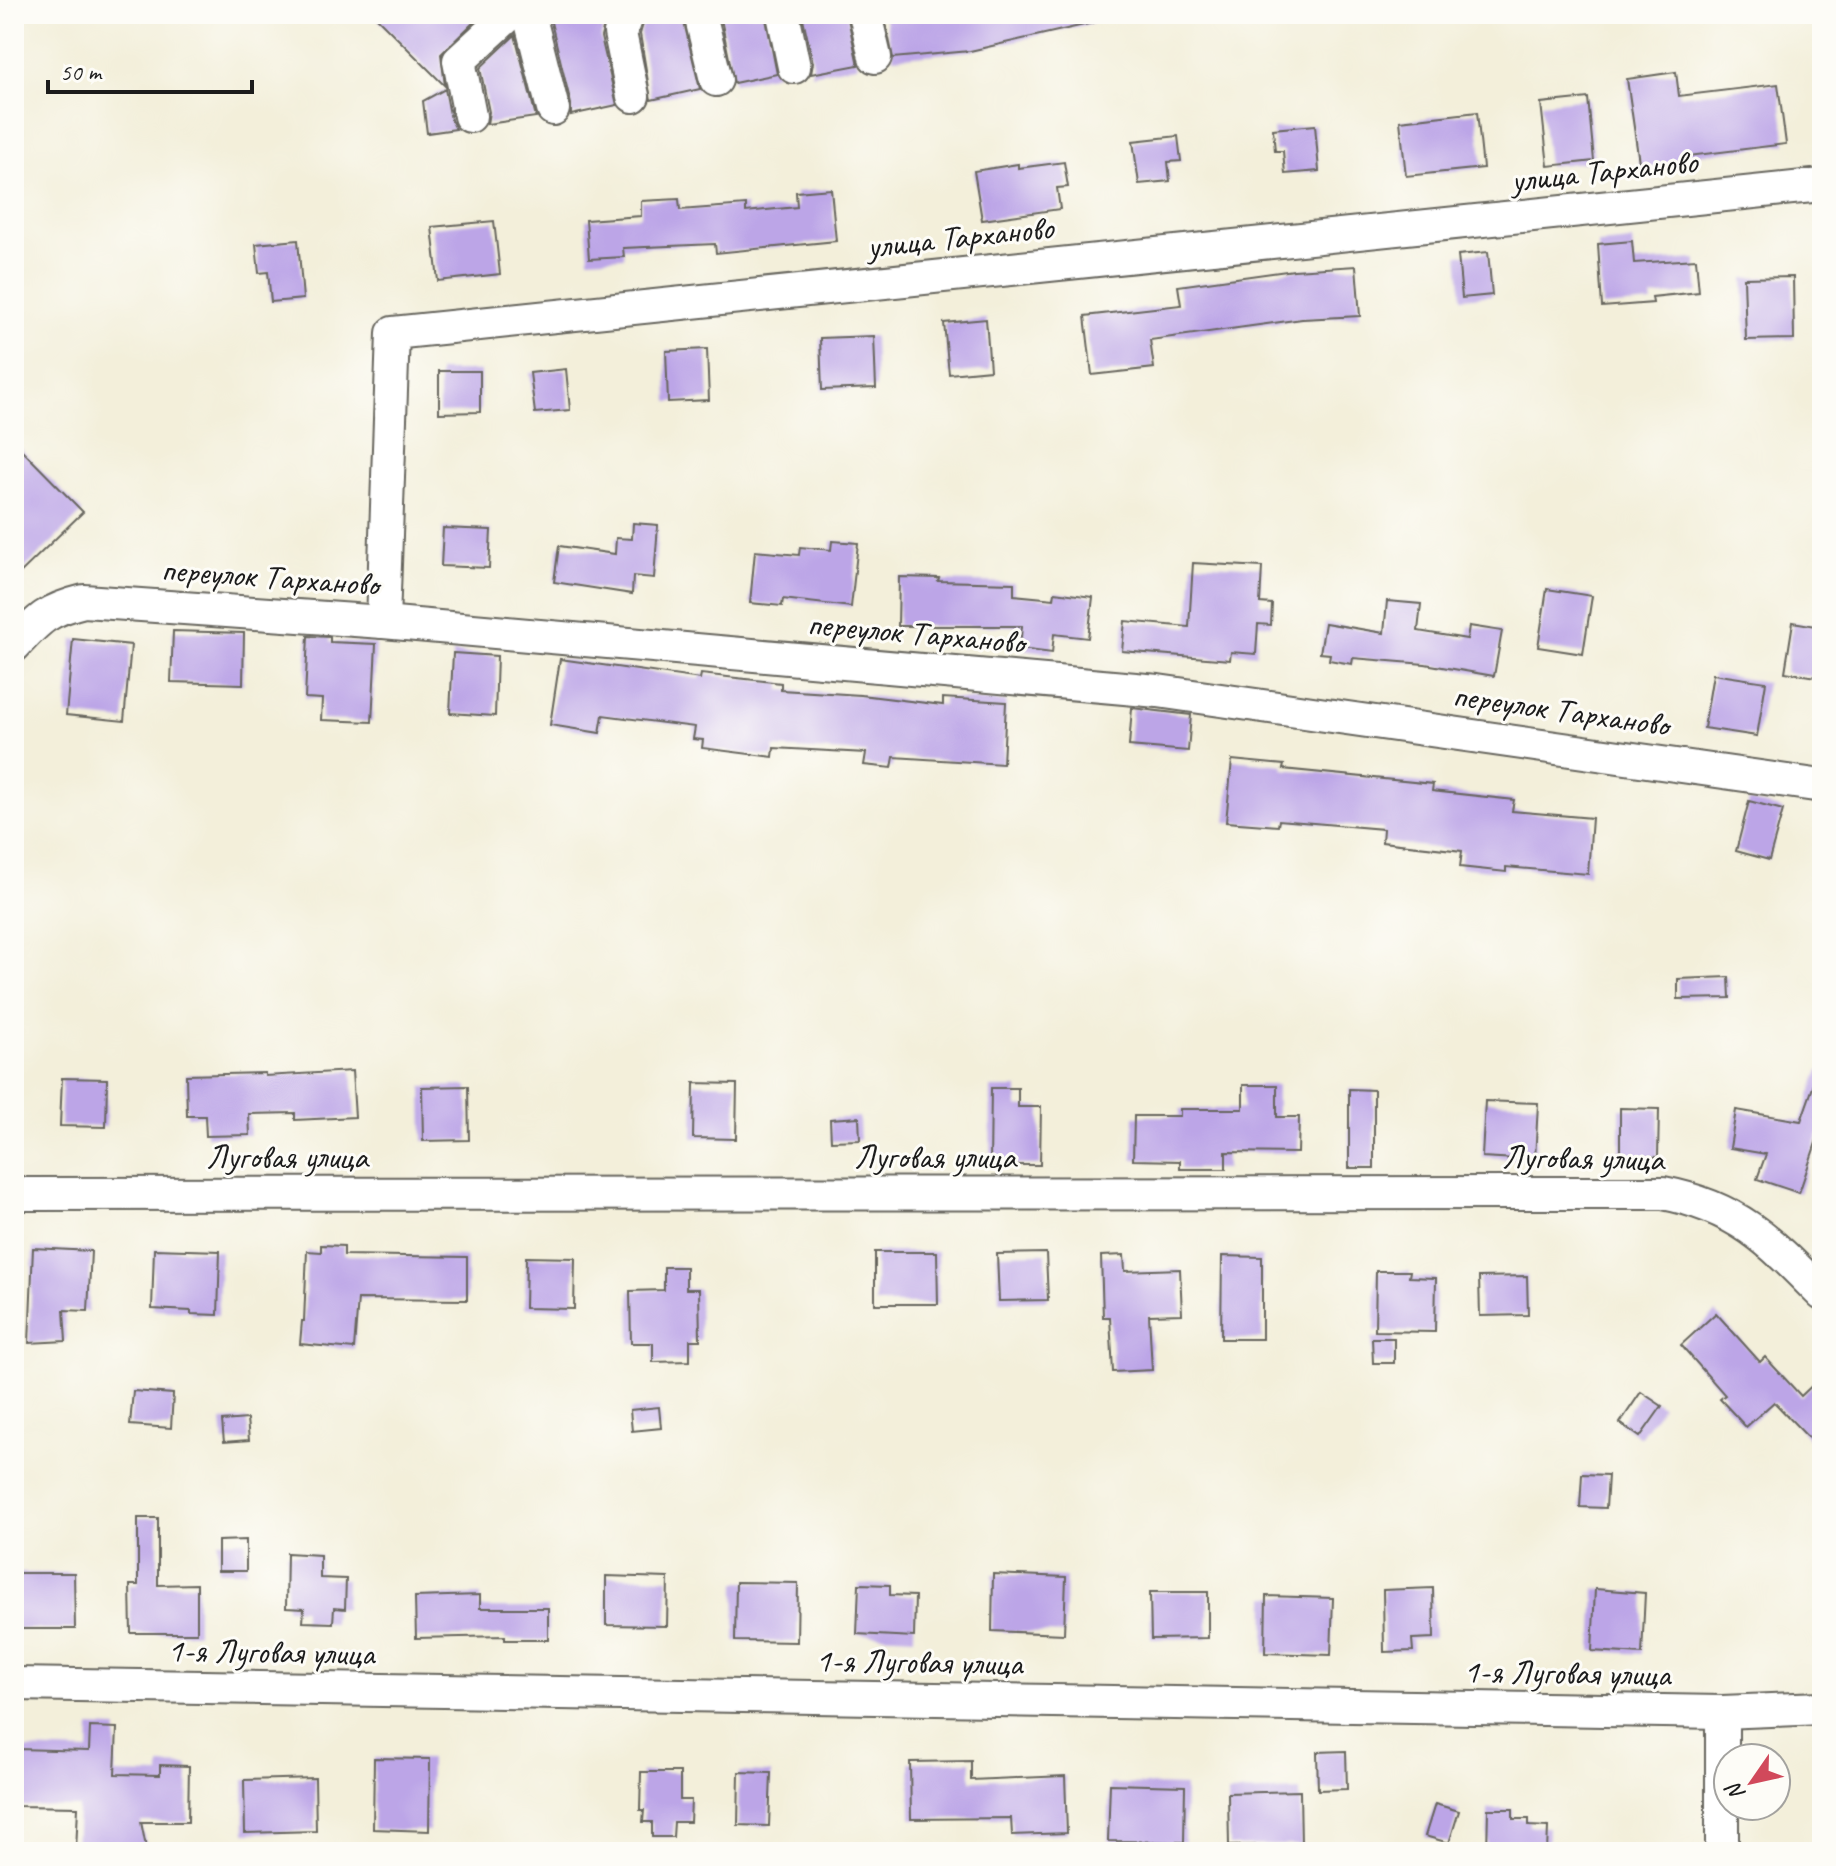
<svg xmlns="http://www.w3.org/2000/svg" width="1836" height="1866" font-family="Caveat,sans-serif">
	<rect width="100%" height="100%" fill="#fdfcf7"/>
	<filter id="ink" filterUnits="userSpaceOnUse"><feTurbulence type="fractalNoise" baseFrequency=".0125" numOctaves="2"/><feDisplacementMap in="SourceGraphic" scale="16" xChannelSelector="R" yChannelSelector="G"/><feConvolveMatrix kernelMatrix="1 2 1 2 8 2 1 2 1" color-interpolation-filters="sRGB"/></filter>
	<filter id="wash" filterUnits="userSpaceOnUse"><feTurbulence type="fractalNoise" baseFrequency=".006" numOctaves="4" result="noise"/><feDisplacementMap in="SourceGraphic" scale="32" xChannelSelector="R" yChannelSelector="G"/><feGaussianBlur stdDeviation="1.8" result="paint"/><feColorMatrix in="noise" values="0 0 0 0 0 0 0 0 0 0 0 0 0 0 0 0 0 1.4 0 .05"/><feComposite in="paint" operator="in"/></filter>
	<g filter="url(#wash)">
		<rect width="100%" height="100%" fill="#f3efda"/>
		<g id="blocks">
			<g fill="#bca5e7">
				<path d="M373 14H482L441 54 445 86Z"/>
				<path d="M549 14H607L601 37 617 105 571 115V104Z"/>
				<path d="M646 14H682L700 89 651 100 640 34Z"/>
				<path d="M720 14H765L777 74 734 83Z"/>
				<path d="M802 14H847L858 65 811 74 813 63Z"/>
				<path d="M884 14H959L969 20 993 14H1092L1093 23 970 51 893 58Z"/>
				<path d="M515 35 536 117 487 124 489 112 480 68Z"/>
				<path d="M1676 72 1679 96 1778 84 1786 144 1688 156 1689 161 1640 169 1627 79Z"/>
				<path d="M445 89 451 120 456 129 427 133 423 101Z"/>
				<path d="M1588 98 1594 161 1548 166 1541 103Z"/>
				<path d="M1477 112 1483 168 1406 176 1400 121Z"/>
				<path d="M1315 125 1319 171 1285 174 1283 151H1275L1273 129Z"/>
				<path d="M1178 136 1181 161 1168 162 1170 181 1139 184 1133 141Z"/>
				<path d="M1064 162 1068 187 1057 188 1060 209 982 220 974 171 1018 164V168Z"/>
				<path d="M831 189 836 241 716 253 715 244 623 248 624 257 589 259 586 220 641 216V201L679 199 680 210 746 205V212L797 207 796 192Z"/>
				<path d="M494 221 500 274 438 281 432 227Z"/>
				<path d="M298 240 303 299 271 302 268 272 259 273 256 244Z"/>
				<path d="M1632 241 1634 263 1696 259 1699 292 1652 297 1653 303 1602 307 1598 244Z"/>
				<path d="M1488 252 1492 295 1462 298 1458 255Z"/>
				<path d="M1356 266 1360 316 1302 319 1150 340 1154 368 1092 375 1085 316 1181 305 1178 286 1294 270Z"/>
				<path d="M1793 277 1794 339 1746 340 1744 278Z"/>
				<path d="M986 319 990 370 949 374 944 323Z"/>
				<path d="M874 336 876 388 822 390 820 338Z"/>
				<path d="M707 349 709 400 668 402 666 351Z"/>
				<path d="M566 369 570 410 535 413 530 373Z"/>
				<path d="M439 371H480V412L439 413Z"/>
				<path d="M14 442 83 512 14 579Z"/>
				<path d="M633 523 658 525 654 578 633 576 632 594 554 582 559 546 615 554 616 538 632 539Z"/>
				<path d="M443 528 491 530 489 568 441 566Z"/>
				<path d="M832 541 858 543 851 607 783 599 782 606 750 603 755 551 799 555 800 547 831 550Z"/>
				<path d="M1193 563 1262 567 1260 603 1272 604 1271 625 1258 624 1256 654 1231 652 1230 660 1122 651 1125 621 1189 627Z"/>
				<path d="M899 577 939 578 938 581 1014 583V595L1054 599 1055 592 1093 597 1088 638 1054 634 1052 653 1020 649 1022 626H898Z"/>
				<path d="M1547 589 1592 596 1583 654 1538 647Z"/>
				<path d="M1387 601 1421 604 1418 631 1467 639 1469 626 1502 631 1494 676 1425 664 1353 658 1352 664 1329 660 1330 654 1320 653 1325 623 1384 633Z"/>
				<path d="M1793 622 1822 627V678L1785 672Z"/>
				<path d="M173 631 244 633 243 684 171 682Z"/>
				<path d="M308 636 330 637V642L376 644 372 722 321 720 322 699 305 698Z"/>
				<path d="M73 639 131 645 124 721 66 715Z"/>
				<path d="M453 653 497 656 495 716 450 713Z"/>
				<path d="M560 659 700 679 701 674 781 683V690L861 695 943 705V698L1006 702 1003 764 894 757 892 768 864 765 866 753 774 748 773 757 702 748 703 740 693 739 695 727 603 715 600 733 550 725Z"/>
				<path d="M1713 674 1766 682 1757 736 1704 728Z"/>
				<path d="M1132 708 1191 715 1188 751 1129 746Z"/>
				<path d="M1232 760 1284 765 1283 769 1433 784 1432 791 1514 800 1512 811 1592 818 1588 874 1506 867V872L1460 867 1462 851 1382 842 1383 829 1279 820 1278 826 1226 822Z"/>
				<path d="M1749 801 1783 810 1769 860 1736 851Z"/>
				<path d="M1729 977 1730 998 1678 999V979Z"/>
				<path d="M1819 1070H1822V1125L1799 1193 1757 1179 1766 1154 1730 1148 1736 1110 1801 1121Z"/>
				<path d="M352 1071 355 1117 295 1120V1113L249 1114 250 1135 206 1136 205 1116H187L186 1075 265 1073V1076Z"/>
				<path d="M62 1078 107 1079 106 1127 60 1126Z"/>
				<path d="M694 1083 737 1084 736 1139 693 1138Z"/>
				<path d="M1243 1085H1277V1117H1299L1298 1153 1226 1152V1169H1180V1161L1133 1160 1134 1116H1180V1109H1243Z"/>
				<path d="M468 1086 469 1140 423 1141 422 1087Z"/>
				<path d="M991 1088H1018V1107H1041L1040 1165H990Z"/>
				<path d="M1349 1089 1374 1090V1168H1349Z"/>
				<path d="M1485 1101 1538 1103 1535 1160 1482 1157Z"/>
				<path d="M1620 1108 1659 1109 1658 1157 1620 1156Z"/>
				<path d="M859 1117 860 1140 831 1141 830 1119Z"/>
				<path d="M321 1245 344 1246V1255L467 1257V1300L358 1299 354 1349 300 1344 302 1321H304L307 1251 321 1252Z"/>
				<path d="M33 1248 91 1251 88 1311 64 1310 66 1341 29 1343Z"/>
				<path d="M154 1249 220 1251 218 1315 191 1314V1311L152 1309Z"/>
				<path d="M875 1252H937L938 1304H875Z"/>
				<path d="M1046 1253 1048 1300 999 1301 997 1254Z"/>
				<path d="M1124 1255 1125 1271 1180 1269 1182 1314 1149 1315 1152 1370 1113 1372 1110 1317H1103L1101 1256Z"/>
				<path d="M1222 1256 1262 1257V1339H1221Z"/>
				<path d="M526 1257 575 1258 574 1309 525 1308Z"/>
				<path d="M664 1267H686V1289H699L700 1340H690V1361L653 1362V1343H631L630 1291 664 1290Z"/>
				<path d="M1376 1271H1410L1409 1277 1436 1278 1435 1332 1375 1331Z"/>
				<path d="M1527 1276 1528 1315 1480 1316 1479 1277Z"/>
				<path d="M1716 1313 1760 1362 1765 1357 1801 1396 1822 1376V1452L1774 1402 1746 1427 1720 1399 1725 1395 1681 1345Z"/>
				<path d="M1372 1338H1394V1363H1373Z"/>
				<path d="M133 1391 173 1394 171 1428 130 1425Z"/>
				<path d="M1641 1392 1662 1406 1640 1437 1620 1423Z"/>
				<path d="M659 1407 661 1428 632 1431 630 1410Z"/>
				<path d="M247 1419 249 1440 224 1442 222 1421Z"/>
				<path d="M1582 1474 1608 1475 1606 1508 1580 1507Z"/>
				<path d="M138 1518H158V1585L197 1584V1633H131L130 1585H138Z"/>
				<path d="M246 1540V1571H218V1541Z"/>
				<path d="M287 1553 320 1555V1578L346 1579 345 1609 334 1608 333 1623 303 1622 304 1609 286 1608Z"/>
				<path d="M14 1573H74L75 1629H14Z"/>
				<path d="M993 1574 1066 1577 1064 1634 992 1631Z"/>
				<path d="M606 1576 668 1578 667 1626 606 1625Z"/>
				<path d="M736 1582 798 1583 797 1642 735 1641Z"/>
				<path d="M859 1584 890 1585V1595L915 1596 914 1637 857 1634Z"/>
				<path d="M1433 1588 1434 1638 1412 1639 1413 1651 1384 1652 1383 1590Z"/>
				<path d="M1595 1589 1645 1593 1642 1654 1592 1651Z"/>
				<path d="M1150 1592H1208V1638L1151 1639Z"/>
				<path d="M480 1595V1608H548V1640H505V1636L416 1638 415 1597Z"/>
				<path d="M1266 1596 1333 1598 1331 1655 1265 1653Z"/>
				<path d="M90 1727 117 1728 115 1774 160 1775V1765L189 1766 188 1822H141L147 1852 76 1851 78 1807 17 1806 18 1749 89 1751Z"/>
				<path d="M1346 1751 1347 1789 1318 1790 1317 1752Z"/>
				<path d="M374 1758 430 1759 429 1831 373 1829Z"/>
				<path d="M971 1761V1780L1065 1776 1067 1833 1012 1835 1011 1818 911 1819 910 1762Z"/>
				<path d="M641 1772H680V1800H691L690 1822H674L673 1837H652V1822H643L644 1810H640Z"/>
				<path d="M739 1772 771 1773 769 1826 738 1825Z"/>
				<path d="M315 1778 316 1831 245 1833 244 1780Z"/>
				<path d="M1110 1784 1185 1786 1184 1842 1108 1841Z"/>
				<path d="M1300 1791 1301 1845 1229 1846 1228 1793Z"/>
				<path d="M1435 1804 1459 1811 1449 1843 1425 1836Z"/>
				<path d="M1488 1809H1513V1819H1529V1826L1548 1827 1547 1852H1487Z"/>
			</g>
		</g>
	</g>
	<g filter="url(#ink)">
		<use href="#blocks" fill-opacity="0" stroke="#67665e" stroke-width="2"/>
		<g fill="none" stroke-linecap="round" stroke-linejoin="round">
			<g stroke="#67665e" stroke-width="36">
				<g id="minor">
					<path d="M529 14 553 109"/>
					<path d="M627 14 620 33 633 96"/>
					<path d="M700 14 716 80"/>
					<path d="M783 14 794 67"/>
					<path d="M865 14 875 57"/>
					<path d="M470 116 459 61 510 14"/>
					<path d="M383 622 393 333 1822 185"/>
					<path d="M14 646C39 619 47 610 84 601L383 622 1158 691 1822 786"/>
					<path d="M14 1194 1663 1193C1738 1207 1771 1242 1822 1294"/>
					<path d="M14 1684 1722 1712 1822 1708"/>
					<path d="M1722 1852V1712"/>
				</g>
			</g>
			<use href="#minor" stroke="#fff" stroke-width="32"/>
		</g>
	</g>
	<g text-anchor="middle" stroke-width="6" stroke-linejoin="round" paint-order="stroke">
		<g font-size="34" fill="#1c1c1c" stroke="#fdfcf7">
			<text transform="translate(1604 170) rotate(-6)" y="12">улица Тарханово</text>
			<text transform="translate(960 236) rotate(-6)" y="12">улица Тарханово</text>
			<text transform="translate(270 576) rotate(4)" y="12">переулок Тарханово</text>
			<text transform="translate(916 632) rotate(5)" y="12">переулок Тарханово</text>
			<text transform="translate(1561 709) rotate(8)" y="12">переулок Тарханово</text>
			<text x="287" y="1168">Луговая улица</text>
			<text x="935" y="1168">Луговая улица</text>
			<text transform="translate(1583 1157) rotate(1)" y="12">Луговая улица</text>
			<text transform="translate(271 1651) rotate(1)" y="12">1-я Луговая улица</text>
			<text transform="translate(919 1661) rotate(1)" y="12">1-я Луговая улица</text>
			<text transform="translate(1567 1672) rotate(1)" y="12">1-я Луговая улица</text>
		</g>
	</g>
	<rect width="1836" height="1866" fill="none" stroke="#fdfcf7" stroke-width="48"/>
	<g transform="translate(1752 1782) rotate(236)"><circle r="38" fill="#fdfcf7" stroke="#a3a29f" stroke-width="2"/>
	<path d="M0-6L14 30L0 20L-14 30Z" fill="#d1495b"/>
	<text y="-12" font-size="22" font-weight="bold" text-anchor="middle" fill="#1c1c1c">N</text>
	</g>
	<path d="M48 80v12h204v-12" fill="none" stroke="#1c1c1c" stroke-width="4"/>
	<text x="60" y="80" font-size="24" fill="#1c1c1c" stroke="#fdfcf7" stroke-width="6" paint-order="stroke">50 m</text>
</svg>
